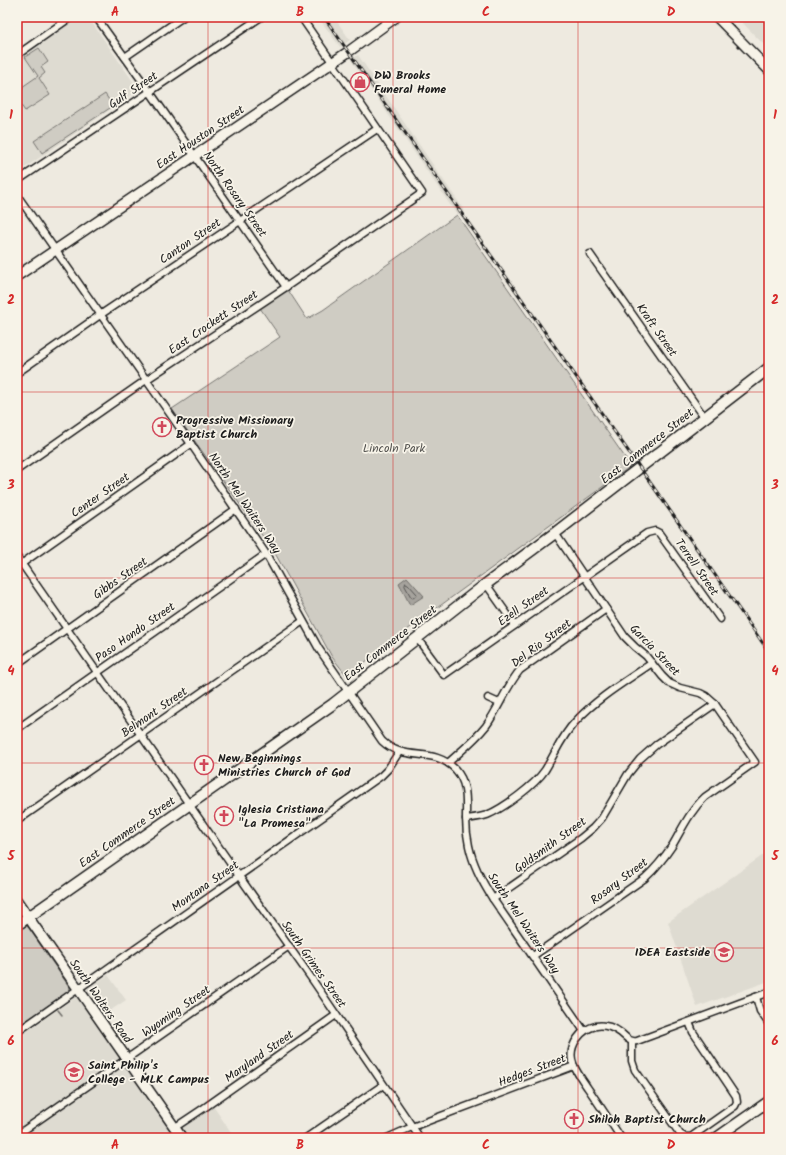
<svg xmlns="http://www.w3.org/2000/svg" width="786" height="1155" font-family="Kalam,sans-serif">
	<rect width="100%" height="100%" fill="#eeeae0"/>
	<filter id="ink" filterUnits="userSpaceOnUse"><feTurbulence type="fractalNoise" baseFrequency=".025" numOctaves="2"/><feDisplacementMap in="SourceGraphic" scale="8" xChannelSelector="R" yChannelSelector="G"/><feConvolveMatrix kernelMatrix="1 2 1 2 8 2 1 2 1" color-interpolation-filters="sRGB"/></filter>
	<g filter="url(#ink)">
		<g fill="#dedbd1">
			<path d="M78 17H88L139 90 17 173V60Z"/>
			<path d="M318 17H334L350 40 340 47Z"/>
			<path d="M737 17H769V51L767 48Z"/>
			<path d="M358 55 442 178 464 210 457 215 351 60Z"/>
			<path d="M769 851V981L697 1007 668 922Z"/>
			<path d="M108 975 126 1000 95 1021 173 1133 213 1106 235 1138H17V1038Z"/>
		</g>
		<g fill="#cfccc3" stroke="#767470">
			<path d="M39 48 48 62 41 67 45 73 39 78 50 95 25 111 17 100V93L23 89 22 87 38 76 25 57Z"/>
			<path d="M105 94 113 106 42 153 34 141Z"/>
			<path d="M457 215 631 466 407 630 347 676 332 657 276 555 172 409 280 337 260 308 288 290 307 319 323 310Z"/>
			<path d="M26 926 28 927 70 988 69 991 17 1027V931Z"/>
		</g>
		<path fill="#a6a39d" stroke="#6f6d69" d="M407 577 424 596 410 605 399 583Z"/>
		<g fill="none" stroke-linecap="round" stroke-linejoin="round">
			<path stroke="#535250" stroke-width="1" d="M406 583 408 584 417 594 416 596 413 598 411 597 405 586Z"/>
			<path stroke="#6f6d69" stroke-width="1.5" d="M58 1010 62 1015"/>
			<g stroke="#1c1c1c" stroke-width="9">
				<g id="street">
					<path d="M96 17 150 92 286 287"/>
					<path d="M17 55 71 17"/>
					<path d="M125 57 183 17"/>
					<path d="M17 181 261 17"/>
					<path d="M17 195 191 444 266 554 319 649 382 741C405 763 433 746 455 769 468 783 466 800 466 818 466 827 467 837 469 846 473 865 482 882 493 899L584 1031"/>
					<path d="M590 254 705 418"/>
					<path d="M17 373 100 315 377 129"/>
					<path d="M17 470 146 380 286 287 422 193 301 17"/>
					<path d="M17 557 239 876 314 982 420 1138"/>
					<path d="M17 567 191 444"/>
					<path d="M486 584 515 625"/>
					<path d="M417 638 444 675 647 533 655 531 659 533 720 619"/>
					<path d="M17 664 236 509"/>
					<path d="M488 698 499 703"/>
					<path d="M17 729 266 554"/>
					<path d="M448 763C461 751 475 740 486 726 499 708 506 687 520 670L606 609"/>
					<path d="M466 819C473 818 481 817 487 815 504 808 535 785 545 770 555 754 562 735 576 721 597 698 626 681 652 663"/>
					<path d="M17 821 303 621"/>
					<path d="M493 899 581 838 593 828 602 818 628 774 640 759 657 744 715 704"/>
					<path d="M533 956 645 878C656 868 664 858 672 846 682 829 690 811 705 797L755 762 715 704 706 696 700 693 680 688 669 683 662 676 646 656 635 647 625 637 555 533"/>
					<path d="M756 997 760 1011 769 1024"/>
					<path d="M17 1032 381 776 388 769 399 752"/>
					<path d="M632 1042V1061L635 1070 680 1134 685 1137H691L735 1106 737 1102 736 1096 693 1032 689 1022"/>
					<path d="M174 1128 204 1108 336 1015"/>
					<path d="M17 1135 289 946"/>
					<path d="M306 1138 383 1085"/>
					<path d="M387 1138 412 1127 574 1066"/>
					<path d="M621 1138C610 1121 599 1104 587 1087 582 1079 574 1070 572 1060 569 1045 581 1029 596 1026 605 1024 615 1028 621 1033 627 1038 629 1042 637 1041L769 992"/>
				</g>
			</g>
			<g stroke="#1c1c1c" stroke-width="12">
				<g id="secondary">
					<path d="M717 17 769 70"/>
					<path d="M17 276 348 52 396 17"/>
					<path d="M17 901 182 1138"/>
					<path d="M716 1138 769 1101"/>
				</g>
			</g>
			<g stroke="#1c1c1c" stroke-width="13">
				<path id="primary" d="M17 925 333 704 486 584 555 533 769 368"/>
			</g>
			<use href="#street" stroke="#f7f3e8" stroke-width="6"/>
			<use href="#secondary" stroke="#f7f3e8" stroke-width="9"/>
			<use href="#primary" stroke="#f7f3e8" stroke-width="10"/>
			<g stroke="#1c1c1c" stroke-width="3">
				<path id="rail" d="M324 17 769 652"/>
			</g>
			<use href="#rail" stroke="#f7f3e8" stroke-width="1.5" stroke-dasharray="4.5" stroke-linecap="butt"/>
		</g>
	</g>
	<path fill="none" stroke="#d62828" stroke-width="1" stroke-opacity="0.55" d="M208 17V1138M393 17V1138M578 17V1138M17 207H769M17 392H769M17 578H769M17 763H769M17 948H769"/>
	<defs>
		<g id="shop-ring" transform="scale(1)"><circle r="9.5" fill="#f7f3e8" stroke="#d1495b" stroke-width="1.5"/><path d="M-5-2.5h2.3a2.7 3.5 0 0 1 5.4 0H5L5.5 6h-11ZM-1.5-2.5h3a1.5 2.3 0 0 0-3 0Z" fill="#d1495b"/></g>
		<g id="church-ring" transform="scale(1)"><circle r="9.5" fill="#f7f3e8" stroke="#d1495b" stroke-width="1.5"/><path d="M-1.2-6h2.4v3.5h3.3v2.4h-3.3V6h-2.4V-.1h-3.3v-2.4h3.3Z" fill="#d1495b"/></g>
		<g id="school-ring" transform="scale(1)"><circle r="9.5" fill="#f7f3e8" stroke="#d1495b" stroke-width="1.5"/><path d="M0-5L7-2L0 1L-7-2ZM-4 1L0 2.5L4 1V4Q0 6-4 4Z" fill="#d1495b"/></g>
		<g id="university-ring" transform="scale(1)"><circle r="9.5" fill="#f7f3e8" stroke="#d1495b" stroke-width="1.5"/><path d="M0-5L7-2L0 1L-7-2ZM-4 1L0 2.5L4 1V4Q0 6-4 4Z" fill="#d1495b"/></g>
	</defs>
	<g fill-rule="evenodd">
		<use href="#shop-ring" x="360" y="82"/>
		<use href="#church-ring" x="162" y="427"/>
		<use href="#church-ring" x="204" y="765"/>
		<use href="#church-ring" x="224" y="816"/>
		<use href="#school-ring" x="724" y="952"/>
		<use href="#university-ring" x="74" y="1072"/>
		<use href="#church-ring" x="574" y="1119"/>
	</g>
	<g text-anchor="middle" stroke-width="3.5" stroke-linejoin="round" paint-order="stroke">
		<g font-size="12" font-weight="bold" fill="#1c1c1c" stroke="#f7f3e8" text-anchor="start">
			<text x="374" y="79">DW Brooks<tspan x="374" dy="14">Funeral Home</tspan></text>
			<text x="176" y="424">Progressive Missionary<tspan x="176" dy="14">Baptist Church</tspan></text>
			<text x="218" y="762">New Beginnings<tspan x="218" dy="14">Ministries Church of God</tspan></text>
			<text x="238" y="813">Iglesia Cristiana<tspan x="238" dy="14">"La Promesa"</tspan></text>
			<text x="710" y="956" text-anchor="end">IDEA Eastside</text>
			<text x="88" y="1069">Saint Philip's<tspan x="88" dy="14">College - MLK Campus</tspan></text>
			<text x="588" y="1123">Shiloh Baptist Church</text>
		</g>
		<g font-size="12" fill="#1c1c1c" stroke="#f7f3e8">
			<text transform="translate(133 90) rotate(-34)" y="4">Gulf Street</text>
			<text transform="translate(200 137) rotate(-34)" y="4">East Houston Street</text>
			<text transform="translate(235 194) rotate(55)" y="4">North Rosary Street</text>
			<text transform="translate(190 241) rotate(-34)" y="4">Canton Street</text>
			<text transform="translate(213 322) rotate(-34)" y="4">East Crockett Street</text>
			<text transform="translate(657 330) rotate(55)" y="4">Kraft Street</text>
			<text transform="translate(647 446) rotate(-38)" y="4">East Commerce Street</text>
			<text transform="translate(100 495) rotate(-35)" y="4">Center Street</text>
			<text transform="translate(245 503) rotate(56)" y="4">North Mel Waiters Way</text>
			<text transform="translate(697 567) rotate(55)" y="4">Terrell Street</text>
			<text transform="translate(120 578) rotate(-35)" y="4">Gibbs Street</text>
			<text transform="translate(523 606) rotate(-35)" y="4">Ezell Street</text>
			<text transform="translate(135 632) rotate(-35)" y="4">Paso Hondo Street</text>
			<text transform="translate(390 643) rotate(-38)" y="4">East Commerce Street</text>
			<text transform="translate(541 643) rotate(-37)" y="4">Del Rio Street</text>
			<text transform="translate(655 650) rotate(46)" y="4">Garcia Street</text>
			<text transform="translate(154 712) rotate(-35)" y="4">Belmont Street</text>
			<text transform="translate(127 832) rotate(-35)" y="4">East Commerce Street</text>
			<text transform="translate(550 845) rotate(-36)" y="4">Goldsmith Street</text>
			<text transform="translate(619 881) rotate(-37)" y="4">Rosary Street</text>
			<text transform="translate(205 886) rotate(-35)" y="4">Montana Street</text>
			<text transform="translate(524 923) rotate(56)" y="4">South Mel Waiters Way</text>
			<text transform="translate(314 964) rotate(55)" y="4">South Grimes Street</text>
			<text transform="translate(101 1001) rotate(55)" y="4">South Walters Road</text>
			<text transform="translate(176 1011) rotate(-35)" y="4">Wyoming Street</text>
			<text transform="translate(259 1056) rotate(-35)" y="4">Maryland Street</text>
			<text transform="translate(532 1070) rotate(-21)" y="4">Hedges Street</text>
		</g>
		<g font-size="12" fill="#52514e" stroke="#f7f3e8">
			<text x="394" y="452">Lincoln Park</text>
		</g>
	</g>
	<rect width="786" height="1155" fill="none" stroke="#f7f3e8" stroke-width="44"/>
	<rect x="22" y="22" width="742" height="1111" fill="none" stroke="#d62828" stroke-width="1.5"/>
	<g font-size="13" text-anchor="middle" font-weight="bold" fill="#d62828">
		<text x="115" y="16">A</text>
		<text x="300" y="16">B</text>
		<text x="486" y="16">C</text>
		<text x="671" y="16">D</text>
		<text x="11" y="119">1</text>
		<text x="775" y="119">1</text>
		<text x="11" y="304">2</text>
		<text x="775" y="304">2</text>
		<text x="11" y="489">3</text>
		<text x="775" y="489">3</text>
		<text x="11" y="675">4</text>
		<text x="775" y="675">4</text>
		<text x="11" y="860">5</text>
		<text x="775" y="860">5</text>
		<text x="11" y="1045">6</text>
		<text x="775" y="1045">6</text>
		<text x="115" y="1149">A</text>
		<text x="300" y="1149">B</text>
		<text x="486" y="1149">C</text>
		<text x="671" y="1149">D</text>
	</g>
</svg>
